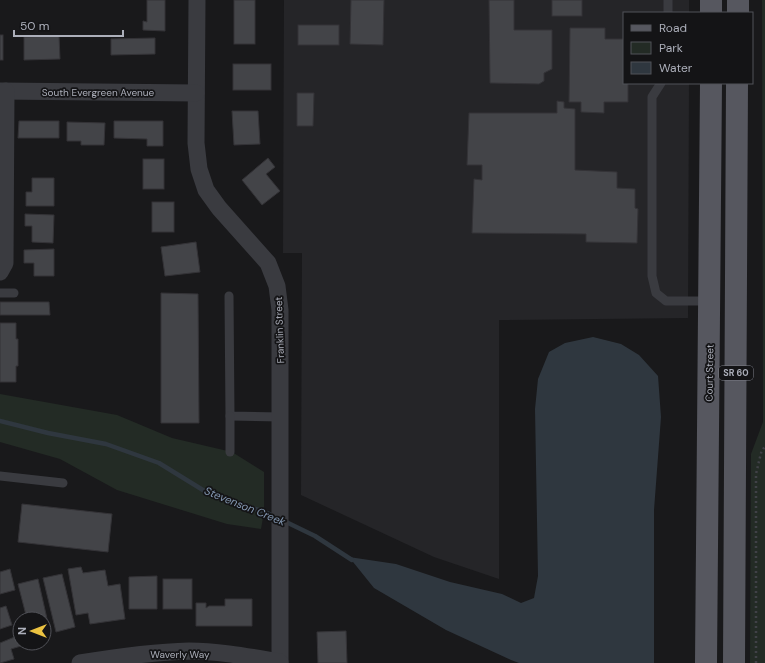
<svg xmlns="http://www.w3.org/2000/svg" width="765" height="663" font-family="'DM Sans',sans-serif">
	<rect width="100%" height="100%" fill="#19191b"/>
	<path fill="#252528" d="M284 0H689V13H624V83H689L688 318 499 320V579L434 557 301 495 302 253H283Z"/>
	<g fill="#232b25">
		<path d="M762 0H765V663H750L751 454 763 422Z"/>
		<path d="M0 394 117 415 172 438 232 452 264 472V512L261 529 227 524 117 490 60 459 0 442Z"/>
	</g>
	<path fill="#2f373f" d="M593 337 621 344 639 355 658 376 661 417 654 510V663H519L511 660 446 630 374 588 349 557 396 564 450 582 502 594 521 603 534 598 538 576 535 409 538 379 549 352 565 343Z"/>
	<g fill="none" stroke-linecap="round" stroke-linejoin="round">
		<g stroke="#2f373f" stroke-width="4.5">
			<path d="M0 421 48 433 106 444 159 463 211 495 265 512 276 517"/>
			<path d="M284 521 315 536 352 560"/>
		</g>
	</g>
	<g fill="#434448" stroke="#343337">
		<path d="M147 0H165V31L143 30V21L147 22Z"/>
		<rect x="234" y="0" width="21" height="44"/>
		<path d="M351 0H384L383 45 350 44Z"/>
		<path d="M489 0H514V30H552V69L544 73V81L539 84 490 83Z"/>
		<rect x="552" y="0" width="30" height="16"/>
		<rect x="298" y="25" width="41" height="20"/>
		<path d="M570 28H605V39H624V83H628V102H604V113L581 112V102H569Z"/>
		<rect x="0" y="35" width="3" height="25"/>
		<path d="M59 36 60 59 24 60V37Z"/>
		<path d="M155 38V54L111 55V39Z"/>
		<rect x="233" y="64" width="38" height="26"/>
		<path d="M297 93H314L313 126H297Z"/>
		<path d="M557 101 564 102V108L575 109V170L617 172V188L635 189V208L638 209 637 243 586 242V234L472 233 474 179 482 180V165H467L469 113H557Z"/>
		<path d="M232 111H258L260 144 234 145Z"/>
		<path d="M19 121H59V138H18Z"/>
		<path d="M114 121H163V146H147V139L114 138Z"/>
		<path d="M67 122 105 123 104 145H81V141H67Z"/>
		<path d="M268 158 275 167 266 174 280 191 262 205 242 180Z"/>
		<rect x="143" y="159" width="21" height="30"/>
		<path d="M32 178H54V206H26V192H32Z"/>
		<rect x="152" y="202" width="22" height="30"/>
		<path d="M25 214 54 215 53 243 32 242V226H25Z"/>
		<path d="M196 242 200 272 165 276 161 247Z"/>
		<path d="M54 249V276H34V263H24V250Z"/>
		<path d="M161 293 198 294 199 423H161Z"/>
		<path d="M0 302H49L50 315H0Z"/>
		<path d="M0 323H16V339H18V366H16V382H0Z"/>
		<path d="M22 504 112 514 108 552 18 542Z"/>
		<path d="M81 567 83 573 105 570 108 586 120 584 125 619 90 624 88 613 76 615 68 569Z"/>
		<path d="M10 569 15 590 0 594V572Z"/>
		<path d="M62 574 75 627 56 632 43 578Z"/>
		<path d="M157 576V609H129V577Z"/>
		<path d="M38 579 50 632 44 634V619H27L18 584Z"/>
		<rect x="163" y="579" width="29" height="30"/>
		<path d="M225 599H252V626H196V603H206V608L209 606H225Z"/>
		<path d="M6 606 12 625 0 629V608Z"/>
		<path d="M346 631 347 663H318L317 632Z"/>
		<path d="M17 636 21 646 11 649 14 659 0 663V643Z"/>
	</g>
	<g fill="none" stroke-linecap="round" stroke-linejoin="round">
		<path stroke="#404147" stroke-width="2.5" stroke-dasharray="2 3" stroke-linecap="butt" d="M756 663V474L761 453 765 446"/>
		<g stroke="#3a3b40" stroke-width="9">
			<path d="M668 0V13"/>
			<path d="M661 83 652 97V276L656 293 666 301H709"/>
			<path d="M0 293H14"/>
			<path d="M229 296 230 416 281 417"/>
			<path d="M230 416V452"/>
			<path d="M0 476 63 483"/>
		</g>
		<g stroke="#3a3b40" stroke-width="17">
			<path d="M197 0 196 143 199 169 206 190 219 208 268 263 277 286 280 310V663"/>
			<path d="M0 91 196 93"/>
			<path d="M0 272 5 263 6 91"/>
			<path d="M80 663C117 657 153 652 189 651 219 651 250 657 280 662"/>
		</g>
		<g stroke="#56575f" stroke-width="22">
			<path d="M711 13V0"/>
			<path d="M738 13V0"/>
			<path d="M706 663 711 83"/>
			<path d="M734 663 737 83"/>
		</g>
	</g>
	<g text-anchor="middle" stroke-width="3.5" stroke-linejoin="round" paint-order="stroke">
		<rect fill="#141416" stroke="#7e8089" stroke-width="1" x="719" y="366" width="34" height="14" rx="3"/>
		<g font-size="9" font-weight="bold" fill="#acafba">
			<text x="736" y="376">SR 60</text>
		</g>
		<g font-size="10" fill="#acafba" stroke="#141416">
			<text x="98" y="96">South Evergreen Avenue</text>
			<text transform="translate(279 330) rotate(-92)" y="4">Franklin Street</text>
			<text transform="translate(709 373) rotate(-89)" y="4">Court Street</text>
			<text x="180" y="658">Waverly Way</text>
		</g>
		<g font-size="11" font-style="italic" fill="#8599b3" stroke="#141416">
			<text transform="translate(245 506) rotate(22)" y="4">Stevenson Creek</text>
		</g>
	</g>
	<rect x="623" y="12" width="130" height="72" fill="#141416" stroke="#515258"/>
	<rect x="631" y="25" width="20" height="6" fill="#56575f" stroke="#515258"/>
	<text x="659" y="32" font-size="12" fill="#acafba">Road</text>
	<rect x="631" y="42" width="20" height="12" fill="#232b25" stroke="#515258"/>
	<text x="659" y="52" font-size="12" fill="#acafba">Park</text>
	<rect x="631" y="62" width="20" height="12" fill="#2f373f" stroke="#515258"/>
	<text x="659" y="72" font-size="12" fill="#acafba">Water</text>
	<g transform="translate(32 631) rotate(270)"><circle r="19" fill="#141416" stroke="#515258"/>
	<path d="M0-3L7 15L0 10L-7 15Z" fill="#ebc241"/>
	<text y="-6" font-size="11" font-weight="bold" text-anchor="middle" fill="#acafba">N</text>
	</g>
	<path d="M14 30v6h109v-6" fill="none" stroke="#acafba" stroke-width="2"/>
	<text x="20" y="30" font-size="12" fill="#acafba" stroke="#141416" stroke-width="3" paint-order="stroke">50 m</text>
</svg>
